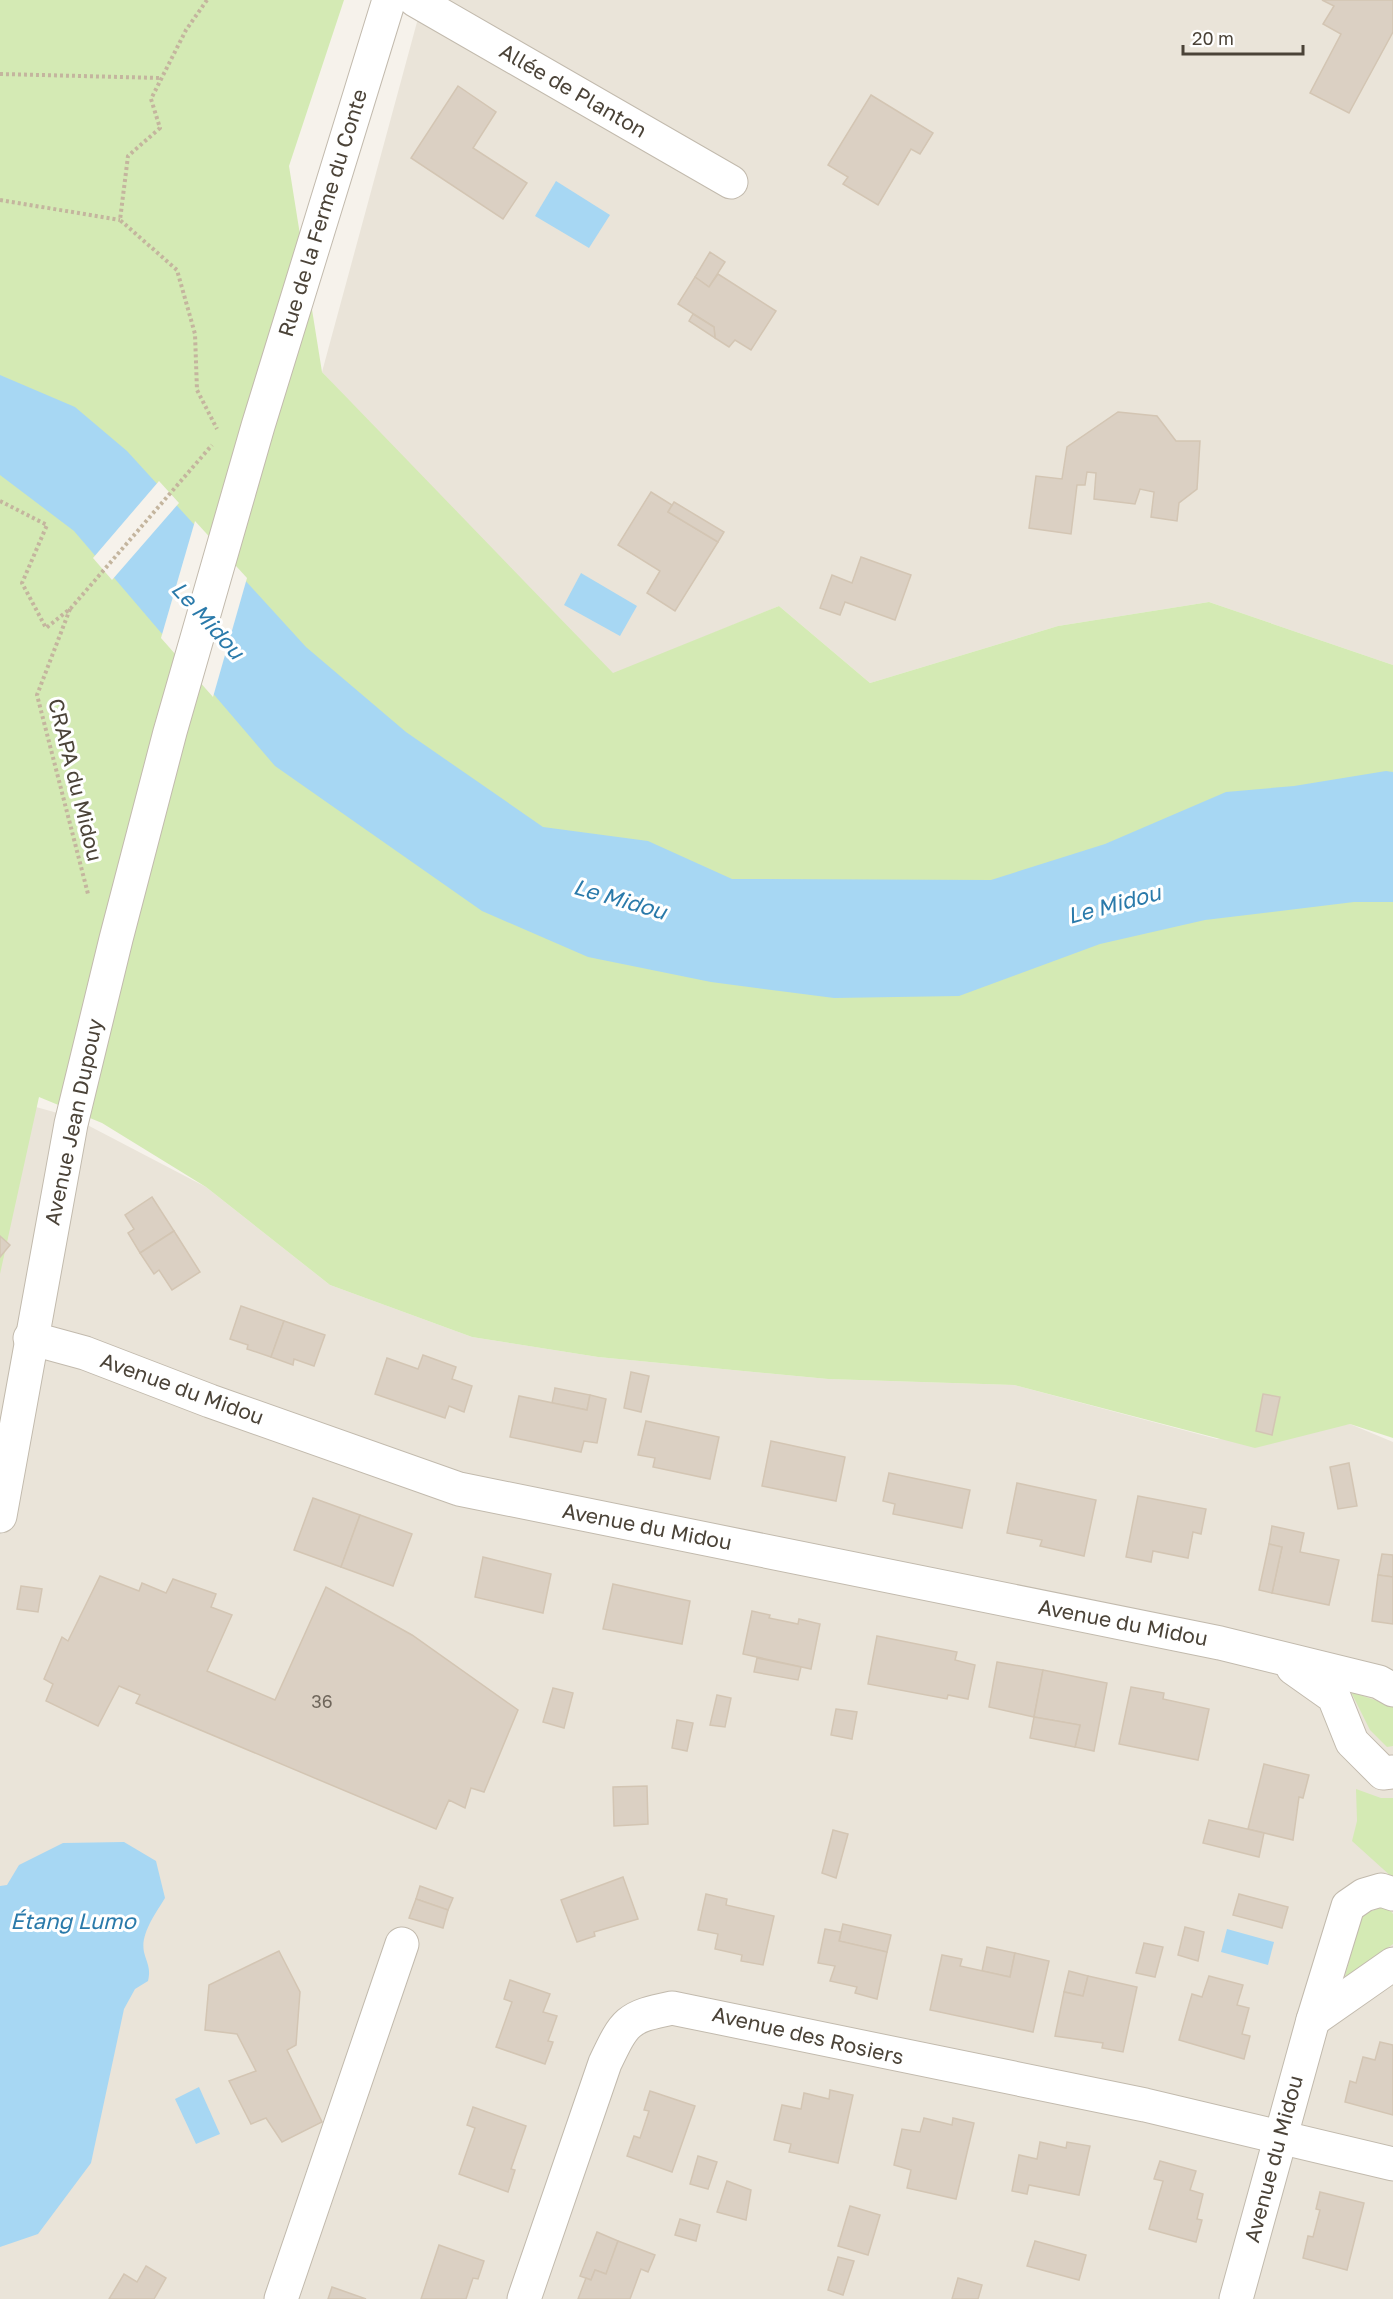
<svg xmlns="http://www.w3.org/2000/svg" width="1393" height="2299" font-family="'Golos Text',sans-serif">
	<rect width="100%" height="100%" fill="#f6f2eb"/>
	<g fill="#eae4d9">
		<path d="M423 0H1393V665L1209 602 1058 626 870 683 779 606 613 674 503 567 322 372Z"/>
		<path d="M0 1097 72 1117 206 1187 330 1285 472 1337 598 1357 828 1379 1014 1385 1217 1439 1350 1424 1393 1442V2299H0Z"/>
	</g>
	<g fill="#d4eab4">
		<path d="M0 0H344L289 166 322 372 613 673 779 606 870 683 1058 626 1209 602 1393 665V1438L1350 1424 1255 1448 1014 1385 828 1379 598 1357 472 1337 330 1285 206 1187 102 1123 39 1097 0 1274Z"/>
		<path d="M1351 1692 1393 1706V1746L1387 1747 1370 1730Z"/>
		<path d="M1356 1789 1381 1798H1393V1878L1352 1841 1357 1821Z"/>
		<path d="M1387 1906 1393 1914V1944L1344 1980 1362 1914Z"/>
	</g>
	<g fill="#a7d7f3">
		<path d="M556 181 610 215 589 248 535 216Z"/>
		<path d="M0 375 75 407 127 451 306 647 406 732 543 827 648 841 732 879 991 880 1105 844 1226 792 1294 786 1386 771 1393 772V902H1354L1205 920 1100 944 959 996 834 998 711 982 588 957 482 911 275 766 74 531 0 475Z"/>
		<path d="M581 573 637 606 620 636 564 605Z"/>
		<path d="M124 1842 156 1861 165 1898C156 1913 140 1934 144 1952 147 1964 151 1968 148 1981L135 1989 124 2009 91 2163 38 2234 0 2247V1886L7 1885 19 1865 63 1843Z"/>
		<path d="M1227 1929 1274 1942 1268 1965 1221 1952Z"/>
		<path d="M199 2087 220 2134 196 2144 175 2099Z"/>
	</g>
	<g fill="#f6f2eb">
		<path d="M159 481 179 503 112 580 93 558Z"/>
		<path d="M195 521 247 578 213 697 161 638Z"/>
	</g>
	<g fill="#dbd0c3" stroke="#d3c5b3" stroke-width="1.5">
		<path d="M1322 0H1393V32L1349 113 1310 93 1341 34 1323 24 1334 6Z"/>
		<path d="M458 86 496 112 473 148 527 183 503 219 411 158Z"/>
		<path d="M871 95 933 133 920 154 911 149 878 205 843 184 848 177 828 165Z"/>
		<path d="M710 252 725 262 709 287 695 277Z"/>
		<path d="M718 274 776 311 751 350 735 340 729 347 715 338 714 327 678 304 695 277 709 287Z"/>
		<path d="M693 314 714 327 715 338 689 321Z"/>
		<path d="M1118 412 1157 416 1176 441H1200L1197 489 1179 503 1177 521 1151 517 1154 492 1140 489 1135 504 1094 499 1096 473 1087 472 1085 485H1077L1071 534 1029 528 1036 476 1062 479 1067 447Z"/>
		<path d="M651 492 672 505 668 512 718 542 675 611 647 593 660 571 618 545Z"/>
		<path d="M674 502 724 532 718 542 668 512Z"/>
		<path d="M861 557 911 575 895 620 845 602 840 615 820 608 832 575 852 583Z"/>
		<path d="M152 1197 174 1231 140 1253 128 1233 134 1229 125 1215Z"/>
		<path d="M174 1231 200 1272 172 1290 159 1270 154 1274 140 1253Z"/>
		<path d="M0 1236 10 1245 0 1257Z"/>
		<path d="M241 1306 284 1321 271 1357 247 1349 248 1345 230 1339Z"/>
		<path d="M284 1321 325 1335 314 1366 294 1359 293 1365 271 1357Z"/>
		<path d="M423 1355 456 1367 452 1379 472 1386 464 1412 449 1406 445 1418 375 1394 387 1358 418 1369Z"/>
		<path d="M631 1372 649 1376 641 1412 624 1408Z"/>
		<path d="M555 1388 590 1395 587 1410 552 1403Z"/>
		<path d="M1263 1394 1280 1397 1272 1435 1256 1431Z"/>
		<path d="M590 1395 606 1399 597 1443 584 1441 581 1452 510 1437 519 1396 587 1410Z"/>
		<path d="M646 1421 719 1437 710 1479 653 1467 655 1458 638 1455Z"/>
		<path d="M771 1441 845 1457 836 1501 762 1486Z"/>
		<path d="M1349 1463 1357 1506 1338 1509 1330 1467Z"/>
		<path d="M889 1473 970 1490 962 1528 893 1514 895 1504 883 1501Z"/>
		<path d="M1017 1483 1096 1500 1084 1556 1040 1546 1042 1540 1007 1533Z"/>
		<path d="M1138 1496 1206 1509 1201 1534 1193 1532 1188 1558 1153 1551 1151 1562 1126 1557Z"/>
		<path d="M313 1498 360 1515 341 1567 294 1550Z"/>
		<path d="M360 1515 412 1534 393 1586 341 1567Z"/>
		<path d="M1272 1526 1304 1533 1300 1552 1339 1560 1329 1605 1272 1593 1282 1547 1269 1544Z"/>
		<path d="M1269 1544 1282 1547 1272 1593 1259 1590Z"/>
		<path d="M1382 1554 1393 1555V1577L1378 1575Z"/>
		<path d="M483 1557 551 1574 543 1613 475 1597Z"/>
		<path d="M1378 1575 1393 1577V1624L1372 1621Z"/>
		<path d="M100 1576 139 1591 142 1583 166 1593 173 1579 216 1594 211 1607 232 1615 207 1671 275 1700 326 1587 412 1635 518 1710 484 1792 471 1788 465 1808 449 1800 436 1829 136 1703 140 1695 119 1686 98 1726 46 1701 53 1684 44 1679 62 1637 68 1641Z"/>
		<path d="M613 1584 690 1601 682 1644 603 1629Z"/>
		<path d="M21 1586 42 1589 38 1612 17 1609Z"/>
		<path d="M752 1611 770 1615 769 1618 798 1624 799 1619 820 1624 811 1669 743 1654Z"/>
		<path d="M877 1636 957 1652 955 1660 975 1665 968 1699 948 1695 947 1699 868 1684Z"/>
		<path d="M757 1658 801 1667 798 1680 754 1672Z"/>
		<path d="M997 1662 1043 1670 1034 1717 989 1707Z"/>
		<path d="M1043 1670 1107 1683 1094 1751 1075 1747 1080 1725 1034 1717Z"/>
		<path d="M1131 1687 1164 1693 1163 1699 1209 1709 1198 1760 1119 1744Z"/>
		<path d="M553 1688 573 1693 564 1728 543 1722Z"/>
		<path d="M717 1695 731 1698 725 1727 710 1725Z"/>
		<path d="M836 1709 857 1712 852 1739 831 1735Z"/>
		<path d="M1034 1717 1080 1725 1075 1747 1030 1738Z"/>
		<path d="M677 1720 693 1723 687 1751 672 1748Z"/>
		<path d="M1264 1764 1309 1775 1303 1798 1299 1797 1293 1840 1248 1829Z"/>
		<path d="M647 1786 648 1824 614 1826 613 1787Z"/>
		<path d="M1209 1820 1264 1833 1259 1857 1203 1843Z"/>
		<path d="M833 1830 848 1834 836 1878 822 1873Z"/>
		<path d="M623 1877 638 1919 594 1932 595 1936 577 1942 561 1900Z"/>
		<path d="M420 1886 453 1898 448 1910 416 1899Z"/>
		<path d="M706 1894 727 1899 726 1905 774 1916 763 1965 741 1961 742 1955 715 1949 718 1934 698 1930Z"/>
		<path d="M1239 1894 1288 1907 1282 1928 1233 1915Z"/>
		<path d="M416 1899 448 1910 443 1928 409 1918Z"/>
		<path d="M843 1924 891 1935 887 1952 839 1941Z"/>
		<path d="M1185 1927 1204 1932 1198 1961 1178 1955Z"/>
		<path d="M825 1929 841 1932 839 1941 887 1952 877 1999 855 1993 857 1987 830 1981 835 1966 818 1963Z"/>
		<path d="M1144 1943 1163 1947 1155 1977 1136 1973Z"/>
		<path d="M987 1947 1015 1953 1010 1977 982 1971Z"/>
		<path d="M279 1951 300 1992 296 2045 287 2050 322 2122 282 2142 266 2118 251 2124 229 2081 256 2071 237 2034 205 2030 209 1985Z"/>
		<path d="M1015 1953 1049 1961 1033 2032 930 2010 942 1955 962 1959 960 1966 1010 1977Z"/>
		<path d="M1069 1971 1088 1976 1083 1996 1064 1992Z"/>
		<path d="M1088 1976 1137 1987 1123 2052 1102 2048 1103 2043 1055 2036 1064 1992 1083 1996Z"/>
		<path d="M1209 1976 1243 1985 1237 2005 1249 2008 1242 2034 1250 2036 1244 2059 1179 2040 1192 1994 1202 1997Z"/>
		<path d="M510 1980 550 1994 543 2012 557 2016 548 2041 553 2042 545 2064 496 2047 512 2002 504 1999Z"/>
		<path d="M1380 2042 1393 2045V2115L1345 2102 1350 2081 1356 2083 1363 2057 1375 2060Z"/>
		<path d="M830 2090 853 2095 838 2163 789 2152 791 2144 774 2140 782 2105 801 2109 804 2093 829 2099Z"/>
		<path d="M650 2091 695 2106 672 2172 627 2156 634 2136 640 2138 649 2111 644 2110Z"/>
		<path d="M473 2107 526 2126 511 2169 515 2170 508 2192 459 2174 475 2128 467 2125Z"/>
		<path d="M924 2118 952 2125 953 2118 974 2123 956 2199 907 2188 911 2170 894 2165 902 2129 920 2132Z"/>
		<path d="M1040 2142 1066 2148 1067 2142 1090 2146 1079 2195 1029 2185 1027 2194 1012 2191 1019 2155 1037 2159Z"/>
		<path d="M698 2156 717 2162 708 2189 690 2184Z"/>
		<path d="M1160 2161 1196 2171 1190 2190 1203 2194 1197 2219 1202 2220 1196 2242 1149 2229 1163 2181 1154 2179Z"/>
		<path d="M727 2181 751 2190 746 2220 717 2212Z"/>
		<path d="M1320 2192 1364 2203 1347 2270 1303 2258 1308 2236 1313 2237 1320 2210 1316 2209Z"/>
		<path d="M850 2206 880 2215 868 2255 838 2246Z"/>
		<path d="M680 2219 700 2225 696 2241 675 2235Z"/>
		<path d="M597 2232 618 2241 606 2274 595 2270 591 2280 580 2276Z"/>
		<path d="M618 2241 655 2255 648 2272 641 2269 630 2299H578L586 2278 591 2280 595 2270 606 2274Z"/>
		<path d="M1035 2241 1086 2255 1079 2280 1027 2266Z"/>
		<path d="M439 2245 484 2261 478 2279 473 2278 466 2299H421Z"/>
		<path d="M838 2257 854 2261 843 2295 828 2290Z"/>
		<path d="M146 2266 166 2278 154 2299H109L124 2274 137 2282Z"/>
		<path d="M958 2278 982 2285 978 2299H952Z"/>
		<path d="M332 2287 366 2299H328Z"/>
	</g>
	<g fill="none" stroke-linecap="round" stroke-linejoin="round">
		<g stroke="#c2baad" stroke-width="35">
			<g id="minor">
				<path d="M415 0 731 182"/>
				<path d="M30 1338 85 1353 210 1401 459 1489 1220 1643 1379 1682 1393 1690"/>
				<path d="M0 1516 71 1124 116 939 170 732 258 426 389 0"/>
				<path d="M1293 1668 1334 1697 1352 1742 1383 1773 1393 1772"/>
				<path d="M1313 2020 1393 1964"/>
				<path d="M281 2299 402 1944"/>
				<path d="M524 2299 605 2063C625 2021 627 2017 672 2008L1145 2105 1393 2164"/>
				<path d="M1236 2299 1313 2020 1348 1906 1364 1895 1381 1890 1393 1894"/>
			</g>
		</g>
		<g stroke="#c4b59e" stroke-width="4" stroke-dasharray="3 3" stroke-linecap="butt">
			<path d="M207 0 186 30 151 99 160 128 128 156 120 220 177 270 195 334 197 390 217 429"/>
			<path d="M0 74 161 78"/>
			<path d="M0 200 120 220"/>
			<path d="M0 501 47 525 22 583 46 628 71 608 212 445"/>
			<path d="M70 609 37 695 88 894"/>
		</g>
		<use href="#minor" stroke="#fff" stroke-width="33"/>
	</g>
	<g text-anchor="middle" stroke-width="6" stroke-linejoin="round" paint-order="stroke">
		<g font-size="18" fill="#6f665b">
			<text x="322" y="1708">36</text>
		</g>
		<g font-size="21" fill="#4b4338" stroke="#fff">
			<text transform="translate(573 91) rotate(30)" y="7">Allée de Planton</text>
			<text transform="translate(323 213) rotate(-73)" y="7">Rue de la Ferme du Conte</text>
			<text transform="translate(75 780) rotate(76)" y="7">CRAPA du Midou</text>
			<text transform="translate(74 1122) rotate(-78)" y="7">Avenue Jean Dupouy</text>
			<text transform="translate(182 1389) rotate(20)" y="7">Avenue du Midou</text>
			<text transform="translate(647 1527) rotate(11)" y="7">Avenue du Midou</text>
			<text transform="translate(1123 1623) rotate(11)" y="7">Avenue du Midou</text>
			<text transform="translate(808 2036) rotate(13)" y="7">Avenue des Rosiers</text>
			<text transform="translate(1274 2159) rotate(-75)" y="7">Avenue du Midou</text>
		</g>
		<g font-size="22" font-style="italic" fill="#2a7aaa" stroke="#fff">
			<text transform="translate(208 620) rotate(48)" y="8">Le Midou</text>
			<text transform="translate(620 899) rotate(16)" y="8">Le Midou</text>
			<text transform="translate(1114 904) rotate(-15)" y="8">Le Midou</text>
			<text x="73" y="1929">Étang Lumo</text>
		</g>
	</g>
	<path d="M1183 45v9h120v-9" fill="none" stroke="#4b4338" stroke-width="3"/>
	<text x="1192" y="45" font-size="18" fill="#4b4338" stroke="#ffffff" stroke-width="4.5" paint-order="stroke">20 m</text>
</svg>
